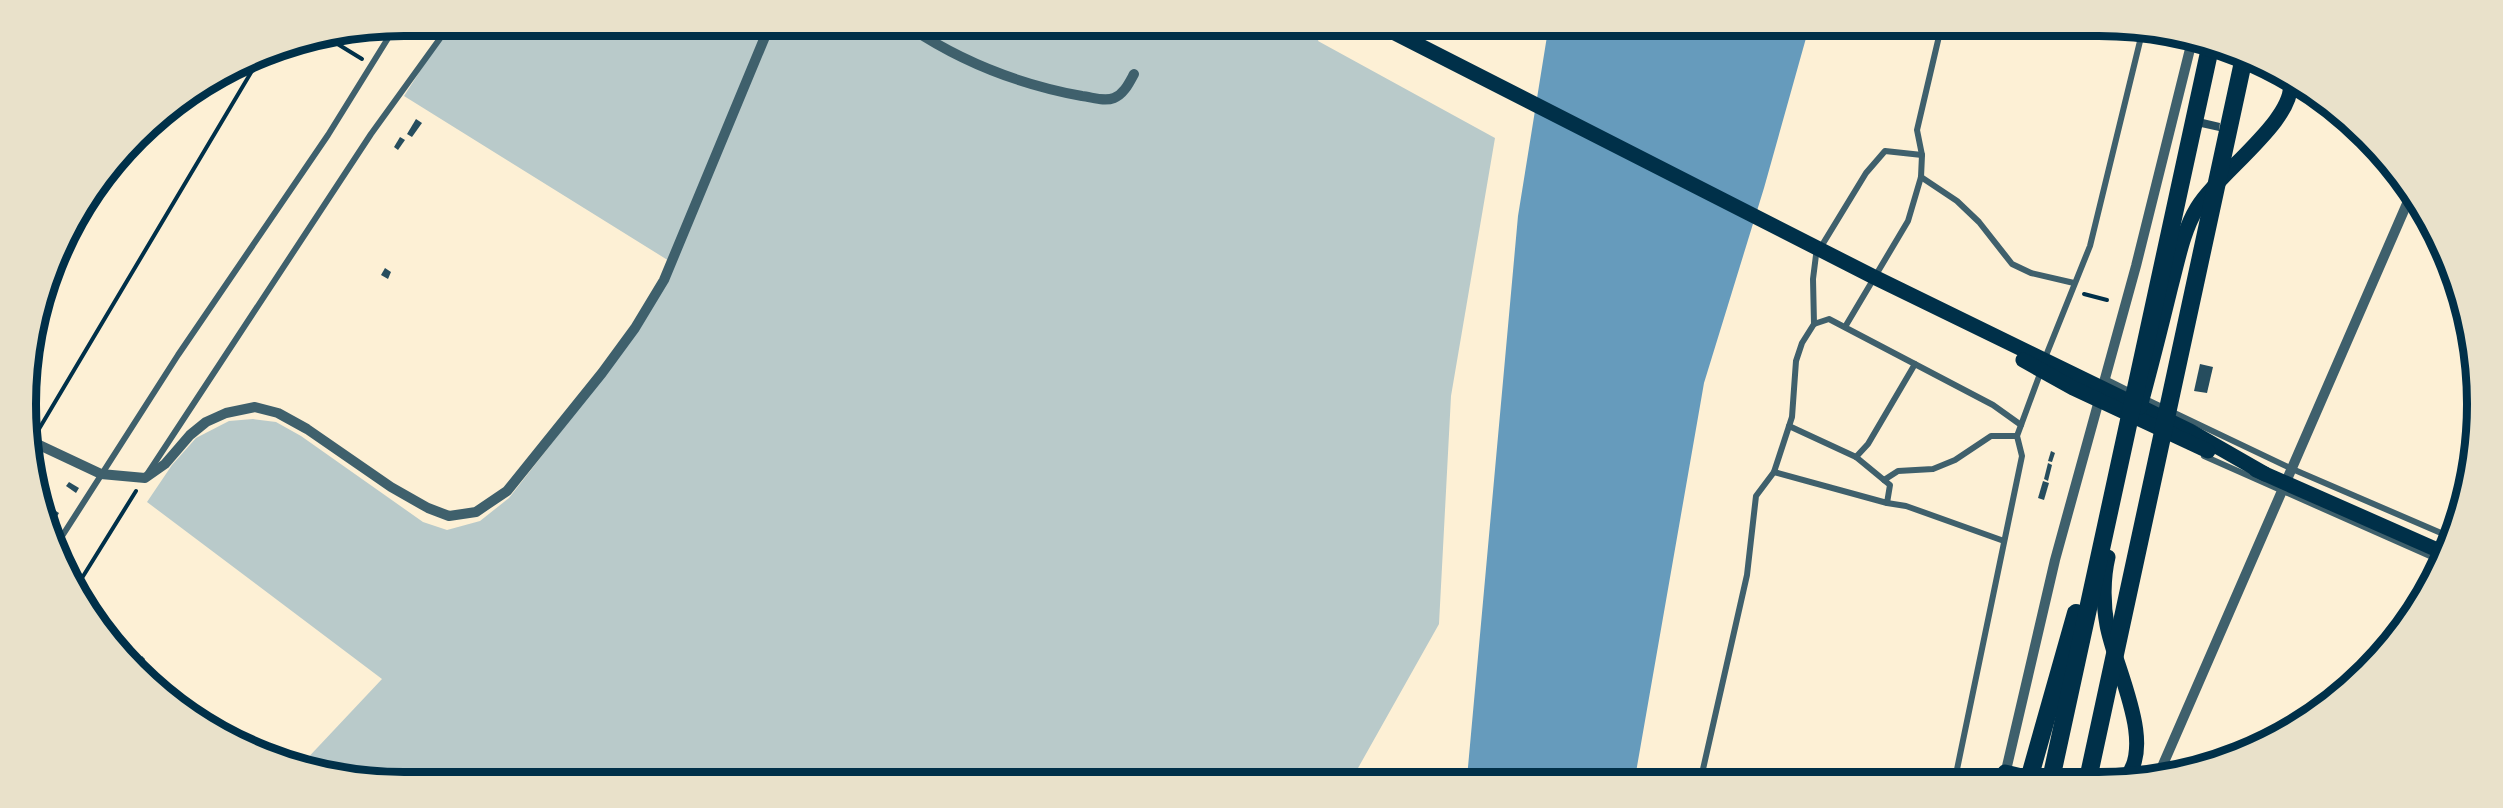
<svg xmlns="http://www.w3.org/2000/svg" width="2503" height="808" font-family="'PT Sans Narrow',sans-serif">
	<rect width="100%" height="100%" fill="#fdf0d5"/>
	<path fill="#b9caca" d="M449 26 1323 29 1318 41 1495 138 1451 396 1439 624 1353 777 330 775 302 764 382 679 147 502 172 465 196 438 229 421 253 419 276 422 301 436 423 522 447 530 480 521 509 498 605 375 674 264 404 96Z"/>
	<path fill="#669bbc" d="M1548 30 1808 31 1764 188 1704 383 1635 778H1467L1518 216Z"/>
	<g fill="#264d5e">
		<path d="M416 119 422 123 412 137 407 134Z"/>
		<path d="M2203 119 2220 123 2219 131 2201 127Z"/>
		<path d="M400 137 405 140 398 150 394 147Z"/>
		<path d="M385 268 391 272 388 279 381 275Z"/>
		<path d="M2200 364 2213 367 2207 393 2194 391Z"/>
		<path d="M2051 451 2055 453 2052 462 2048 461Z"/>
		<path d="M2048 463 2052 465 2048 481 2044 479Z"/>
		<path d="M2043 481 2049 483 2044 500 2038 498Z"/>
		<path d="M69 482 79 488 76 493 66 486Z"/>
		<path d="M43 503 59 513 55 520 43 513 41 507Z"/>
		<path d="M142 656 145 659 141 666 137 662Z"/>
	</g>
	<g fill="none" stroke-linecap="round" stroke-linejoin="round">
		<g stroke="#003049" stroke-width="4">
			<path d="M331 40 362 59"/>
			<path d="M2084 294 2107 300"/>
			<path d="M39 429 262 54"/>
			<path d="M77 586 136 491"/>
		</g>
		<g stroke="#3f606c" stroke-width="6">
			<path d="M1921 177 1957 201 1979 222 2012 264 2031 273 2074 283"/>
			<path d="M1814 324 1813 279 1816 255 1866 173 1885 151 1922 155"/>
			<path d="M1845 327 1908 221 1921 177 1922 155 1917 130 1940 32"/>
			<path d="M2045 358 2090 246 2142 33"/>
			<path d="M2105 379 2131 392"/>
			<path d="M2143 398 2290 468 2448 536"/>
			<path d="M2204 456 2439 560"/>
			<path d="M1856 457 1868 444 1915 364"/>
			<path d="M1774 472 1887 503 1890 485 1856 457 1789 426"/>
			<path d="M148 473 371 134 449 26"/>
			<path d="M1884 480 1898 471 1933 469 1955 460 1991 436H2017"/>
			<path d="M1887 503 1906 506 2004 541"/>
			<path d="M57 544 178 355 328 135 395 27"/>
			<path d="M1701 778 1747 575 1756 496 1774 472 1792 417 1796 361 1802 343 1814 324 1829 319 1993 405 2021 425"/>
			<path d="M1955 779 2022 456 2017 436 2041 371"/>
		</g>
		<g stroke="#3f606c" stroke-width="10">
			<path d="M911 28C962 62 1022 85 1082 96 1092 97 1104 102 1114 98 1124 94 1129 83 1134 74"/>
			<path d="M35 443 101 474 145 478 165 464 190 435 206 422 226 413 255 407 278 413 307 429 391 487 428 508 449 516 476 512 507 491 602 373 635 328 664 280 769 27"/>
			<path d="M2158 776 2412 192"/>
			<path d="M2004 779 2055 560 2136 266 2192 41"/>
		</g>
		<g stroke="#003049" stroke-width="15">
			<path d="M1389 30 1874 277 2190 431 2265 474"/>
			<path d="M2023 360 2073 388 2208 451"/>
			<path d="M2140 407C2151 367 2161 327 2171 286 2178 260 2183 231 2197 208 2217 174 2298 118 2290 81"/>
			<path d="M2256 470 2442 552"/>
			<path d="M2108 557C2103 578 2103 604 2107 625 2114 667 2157 744 2125 779"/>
			<path d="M2005 772 2034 779"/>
		</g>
		<g stroke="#003049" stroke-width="18">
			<path d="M2029 779 2076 613"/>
			<path d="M2051 779 2210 48"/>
			<path d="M2088 779 2243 62"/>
		</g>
	</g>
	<path d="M0 0H2503V808H0ZM404 36H2099A368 368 0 0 1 2467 404V404A368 368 0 0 1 2099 772H404A368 368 0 0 1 36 404V404A368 368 0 0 1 404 36Z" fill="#e9e1ca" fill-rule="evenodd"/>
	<path fill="none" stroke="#003049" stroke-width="8" d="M404 36H2099A368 368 0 0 1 2467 404V404A368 368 0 0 1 2099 772H404A368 368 0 0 1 36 404V404A368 368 0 0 1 404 36Z"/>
</svg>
